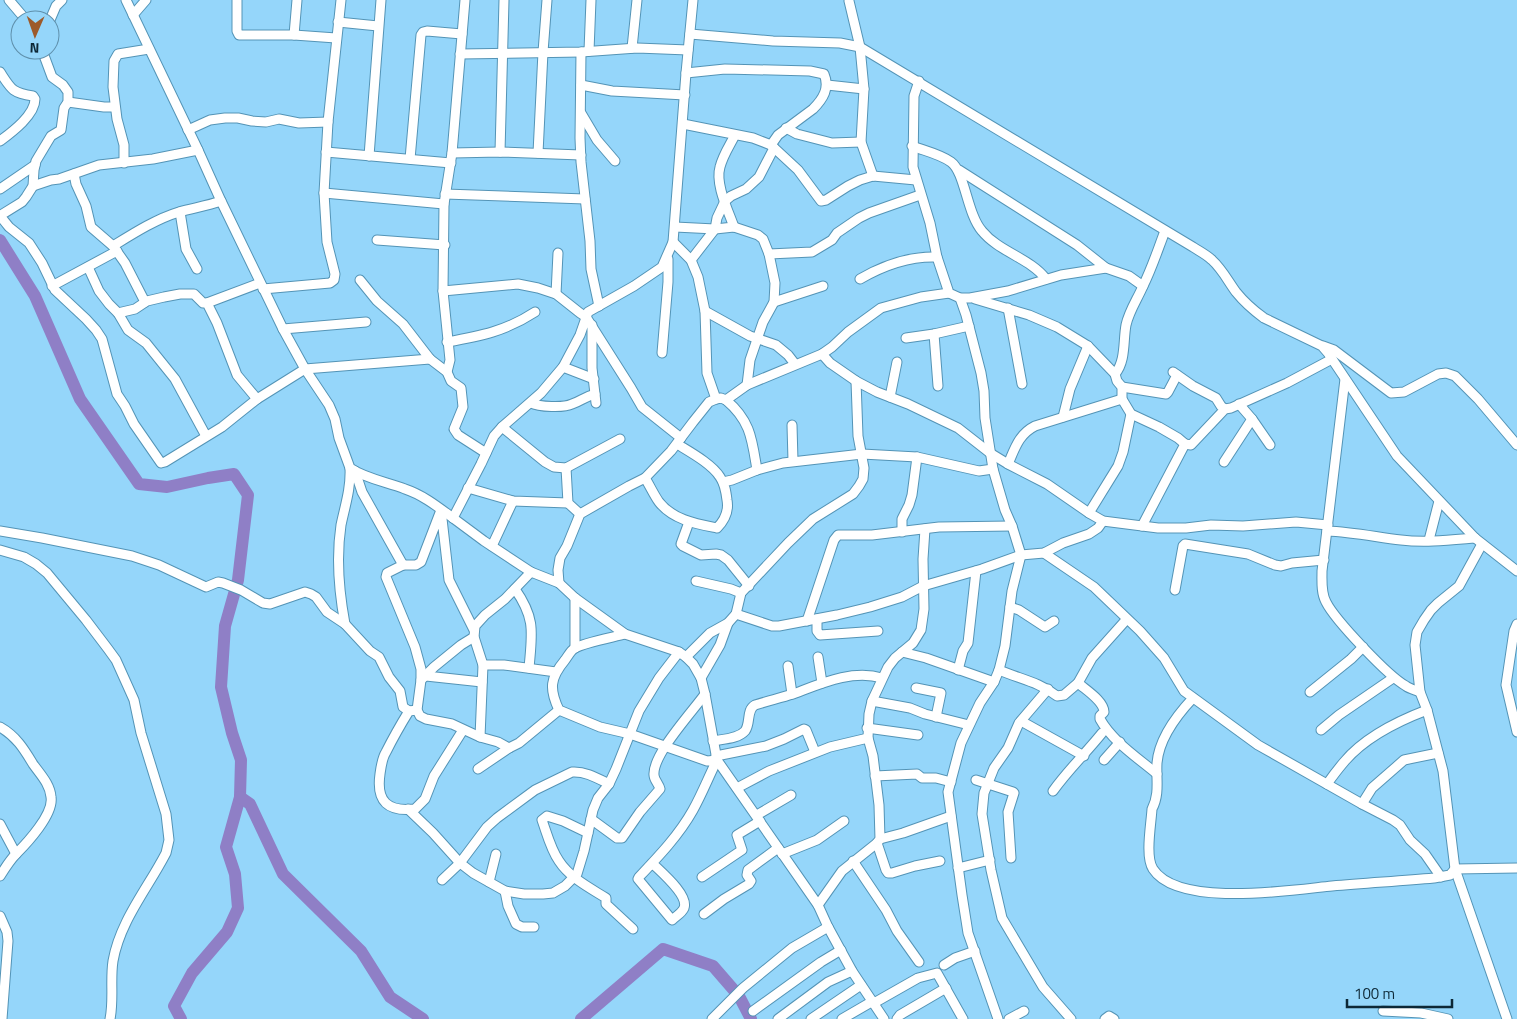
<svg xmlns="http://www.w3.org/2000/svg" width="1517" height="1019" font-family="'Titillium Web',sans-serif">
	<rect width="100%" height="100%" fill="#95d6fa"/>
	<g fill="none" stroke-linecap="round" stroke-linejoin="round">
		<g stroke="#8f7fc6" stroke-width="12">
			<path d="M0 240 35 296 80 399 139 484 167 487 208 478 234 474 248 495 238 580 225 626 221 687 232 733 241 760 240 797 226 847 235 874 238 908 227 932 192 973 174 1006 181 1019"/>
			<path d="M240 797 250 804 283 874 361 951 390 997 423 1019"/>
			<path d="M581 1019 663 949 713 966 739 996 751 1019"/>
		</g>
		<g stroke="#5494b6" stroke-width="11">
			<g id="street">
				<path d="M9 0 26 20"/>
				<path d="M126 0 198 150 221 201 283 329 305 369 329 405 335 419 339 438 350 468C366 479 388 482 405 489 423 495 438 507 453 518"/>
				<path d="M237 0V31L239 35H294L336 38"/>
				<path d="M693 0 686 73 673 242 662 267 634 286 588 312 580 335 563 367 541 393 502 427 494 436 481 464 453 518 484 541 531 572 559 583 575 598 625 634 679 652 686 657 693 664 701 678 705 694 717 760 818 905 828 927 852 971 884 1019"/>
				<path d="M849 1 860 47 864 89 861 142 873 176"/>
				<path d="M133 15 146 0"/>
				<path d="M50 20 56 6 62 0"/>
				<path d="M338 22 378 26"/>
				<path d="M690 34 773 41 840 43 860 47 1193 247C1199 251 1207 255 1212 260 1222 269 1228 281 1236 292 1244 302 1253 310 1264 318L1322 346 1328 353 1397 456 1475 538 1517 571"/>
				<path d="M294 35 297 0"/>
				<path d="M632 48 637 0"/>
				<path d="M42 50 52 77 63 85 68 92V102L64 108 61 130 51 136 36 161 34 170 33 186 26 197 22 202 1 215V217L9 227 29 243 42 263 55 290 86 319 96 330 102 339 117 394 125 406 134 424 161 463 165 462 222 427 257 399 305 369 430 359"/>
				<path d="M589 51 591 0"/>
				<path d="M581 52 580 138 581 162 590 241 591 269 599 306"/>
				<path d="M460 54 581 52 637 48 688 50"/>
				<path d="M0 72C11 89 12 93 33 96L35 99C35 115 12 132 0 141"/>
				<path d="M686 73 725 69 810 71 824 74C830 88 823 99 813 109L778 135 771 145"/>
				<path d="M919 81 914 96 913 167 930 223 937 257 949 293 960 298H970L1008 291 1061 275 1106 268 1129 276 1143 286"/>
				<path d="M581 85 612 91 685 95"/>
				<path d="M827 85 864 89"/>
				<path d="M68 102 104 107H115"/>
				<path d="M581 113 597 140 615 161"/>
				<path d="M683 124 753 138 771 145 798 170 821 201 826 200 848 186 860 180 873 176 916 180"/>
				<path d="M786 128 797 134 832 143 861 142"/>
				<path d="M188 130 210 120 225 118H238L252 121 266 122 279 119 299 123 328 122"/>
				<path d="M912 146C925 151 940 154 951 162 965 172 967 214 982 231 999 252 1030 258 1046 279"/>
				<path d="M326 152 451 163"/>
				<path d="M500 152 504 0"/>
				<path d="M452 153 500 152 581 155"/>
				<path d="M538 153 543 52 547 0"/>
				<path d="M369 156 381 0"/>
				<path d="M410 159 421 35 423 32 427 31 462 34"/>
				<path d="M124 163V145L117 119 113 87 114 61 118 54 149 49"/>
				<path d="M959 170 1077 245 1106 268"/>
				<path d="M74 174 76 184 86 206 91 227 113 246 125 263 145 302"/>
				<path d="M33 186 51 180 59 179 99 165 153 159 198 150"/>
				<path d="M0 189 35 165"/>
				<path d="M324 193 444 204"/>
				<path d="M445 194 585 199"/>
				<path d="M180 212 186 249 197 269"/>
				<path d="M675 227 715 229 734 227 758 235 763 239 769 254 775 283 774 302 763 322 750 360 747 385"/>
				<path d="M734 227C728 210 715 184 720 167 723 155 730 145 735 135"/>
				<path d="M377 240 445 245"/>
				<path d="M673 242 691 260 698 277 705 311 707 373 716 399"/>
				<path d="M113 246C134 233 156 219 179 212 193 208 207 206 221 201"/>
				<path d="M769 254 812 252 832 240 837 233 859 218 869 213 920 195"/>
				<path d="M691 260 715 229 717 218 725 201 731 196 746 189 759 177 774 148"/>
				<path d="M88 267 99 291 109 304 118 313 128 330 146 343 175 379 206 436"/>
				<path d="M860 279C884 265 909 256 937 257"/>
				<path d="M360 280 377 301 403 324 430 359 447 372 451 381 461 388 463 407 454 429 458 435 486 453"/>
				<path d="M52 286 117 251"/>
				<path d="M263 289 330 283 334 280 335 274 327 242 324 193 328 122 341 0"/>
				<path d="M443 291 518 284 538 288 556 294 580 313 586 317 631 388 642 407 681 438"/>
				<path d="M556 294 558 253"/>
				<path d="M960 298 966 315 981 373 984 391 985 418 993 469 1005 510 1012 526 1021 555 1012 591 1005 646 999 670 994 682 980 703 961 743 948 792 962 895 968 933 998 1019"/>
				<path d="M975 299 1029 315 1057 327 1088 346 1115 374 1117 381 1122 387V399L1131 414 1159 427 1178 438 1185 444 1142 526"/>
				<path d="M774 302 823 286"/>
				<path d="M207 303 260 283"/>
				<path d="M1008 308 1022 384"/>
				<path d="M705 311 750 336 776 345 788 355 795 364"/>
				<path d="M118 313 135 309 147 301 164 297 180 294H194L203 303H207L217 323 237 375 257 399"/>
				<path d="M592 325V368L596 403"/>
				<path d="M283 329 366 322"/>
				<path d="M934 334 938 386"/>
				<path d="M906 338 934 334 969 326"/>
				<path d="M447 342C481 336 506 331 535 312"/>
				<path d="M1323 346 1334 350 1391 393 1404 392 1438 374 1446 373 1455 376 1478 399 1517 445"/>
				<path d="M662 353 668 282V259"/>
				<path d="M822 354 830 363 856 381 877 392 908 404 958 428 990 453 1008 464 1047 484 1089 513 1103 521 1158 528H1186L1211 525 1243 526 1296 522 1328 525"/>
				<path d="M563 367 594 379"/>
				<path d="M447 372 450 360 443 291 444 204 452 153 465 0"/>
				<path d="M1173 372 1193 386 1216 398 1221 406 1225 409"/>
				<path d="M1115 374C1126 361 1123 341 1126 325 1129 311 1138 298 1143 286 1152 268 1158 249 1165 231"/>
				<path d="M1345 379 1322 571C1322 581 1321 593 1326 602 1335 620 1388 676 1406 686 1410 689 1416 690 1420 692"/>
				<path d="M1122 387 1166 394 1168 392 1177 375"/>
				<path d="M890 397 897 362"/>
				<path d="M726 400C751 421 752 440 757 470"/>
				<path d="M531 403C539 407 564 408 572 404 581 401 584 397 595 394"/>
				<path d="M1239 404 1252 419 1270 445"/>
				<path d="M1063 417 1070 389 1088 346"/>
				<path d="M792 425 793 461"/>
				<path d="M502 427 545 462 554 467 566 468 620 439"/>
				<path d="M1185 444 1191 445 1225 409 1231 408 1287 383 1332 359"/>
				<path d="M1224 462 1252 419"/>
				<path d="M1008 464C1015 448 1019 434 1035 426L1122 399"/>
				<path d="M566 468 568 503 580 514"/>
				<path d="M355 471 362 492 403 565 387 573 386 577 415 647 421 669V680"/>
				<path d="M645 478C650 486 654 495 659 502 673 520 697 524 717 528 725 520 729 511 727 500 726 492 725 484 720 477 712 464 690 452 677 444"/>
				<path d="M723 482 732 480 757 470 783 463 862 454 917 457 979 471 993 469"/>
				<path d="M468 488 513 501 568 503"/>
				<path d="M1089 513 1118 466 1123 452 1131 414"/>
				<path d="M689 522 681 544 683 546 701 555 716 554 721 555 728 560 749 586"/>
				<path d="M0 531 42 538 132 556 159 565 206 587 218 582 223 583 241 590 263 603 270 604 305 592 311 594 316 597 327 612 345 624 370 651 379 657 389 677 400 691 403 707 409 711"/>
				<path d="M1327 531C1352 532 1376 537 1401 540 1425 543 1451 540 1475 538"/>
				<path d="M902 532V519L909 505 912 495 917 457"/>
				<path d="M1429 540 1439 501"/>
				<path d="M1482 544 1459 586 1438 603 1431 610 1424 620 1417 632 1415 645 1420 692 1427 710 1443 771 1455 869 1507 1019"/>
				<path d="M492 546 513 501"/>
				<path d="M0 550 24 557 36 564 47 573 86 620 108 649 116 660 134 700 141 733 166 814 169 840 166 853C148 888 120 921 113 961 110 980 114 1000 110 1019"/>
				<path d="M1044 553 1094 587 1140 631 1164 658 1184 691 1258 745 1362 804 1393 820 1400 825 1410 840 1425 854 1441 877"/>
				<path d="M403 565H416L421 562 441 510 449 580 474 630"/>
				<path d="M696 581 731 589 741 593"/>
				<path d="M559 583 558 570 560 558 567 546 580 514 629 486 645 478 671 451 693 422 709 402 716 399 721 398 726 400 747 385 822 354 832 347 848 332 881 308 921 297 949 293"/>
				<path d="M515 589C536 619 532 633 529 668"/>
				<path d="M1175 590 1183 546 1185 544 1248 554 1275 565 1281 566 1292 563 1324 560"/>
				<path d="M1010 607 1019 610 1045 627 1054 621"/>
				<path d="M736 614 772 626H779L837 615 870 607 902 597 923 586 982 569 1021 555 1044 553 1063 543 1089 534 1098 528 1103 521"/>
				<path d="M817 619V631L820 635 878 631"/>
				<path d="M807 621 834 540 838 535H872L939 527 1012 526"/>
				<path d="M345 624C339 592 336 558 341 525 345 506 351 488 350 468"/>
				<path d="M1517 624 1514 631 1506 685 1517 732"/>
				<path d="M625 634C614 637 583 643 575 648 571 650 568 656 565 660 550 678 549 689 559 710L600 727 630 734 707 761 717 760C709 776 702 794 693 810 679 835 659 856 639 877L638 879 672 920C676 916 682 913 684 908 689 895 661 872 652 863"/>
				<path d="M474 637 461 645 434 667 421 680 417 710 420 716 426 719 452 724 480 737 498 742 509 748"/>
				<path d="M575 648V598"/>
				<path d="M902 652 926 658 994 682"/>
				<path d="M686 657 710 633 728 623 736 614 741 593 788 543 813 519 853 494 859 486 863 479 864 468 858 436 856 381"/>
				<path d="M818 657 822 683"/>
				<path d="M483 665H504L556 672"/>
				<path d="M788 666 792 694"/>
				<path d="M958 670 963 651 968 643 976 571"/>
				<path d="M999 670C1020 679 1039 682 1057 696L1064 695 1078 683 1092 658 1126 620"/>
				<path d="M426 676 482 682"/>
				<path d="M701 678 720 645 728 623"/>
				<path d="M1078 683C1086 690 1104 701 1104 712L1100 716V719C1112 741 1138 758 1157 774"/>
				<path d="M916 688 941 693 936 717"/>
				<path d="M1048 689 1019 723 1008 748 994 768 984 793 982 814 991 870 1002 918 1043 987 1071 1019"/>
				<path d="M1310 692 1351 659 1363 647"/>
				<path d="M1193 698C1177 715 1159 739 1157 763 1156 779 1160 794 1152 809 1151 825 1145 857 1153 869 1178 908 1292 890 1332 886 1366 883 1400 881 1434 878L1450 875 1455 869"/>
				<path d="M872 701 910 708 925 714 969 725"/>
				<path d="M417 710 409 711C401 724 393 738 386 752 382 758 381 767 380 774 376 802 388 812 415 809L425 799 434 776 463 730"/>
				<path d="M1021 721 1084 756"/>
				<path d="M0 727C16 736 24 749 33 764 40 774 50 784 51 797 54 814 27 843 16 854 10 860 5 868 0 876"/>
				<path d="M867 728 918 735"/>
				<path d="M1321 730 1339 715 1393 678"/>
				<path d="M480 737 483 665 474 637 475 626 485 615 505 599 531 572"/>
				<path d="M713 741C723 739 738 739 745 731 751 723 746 710 755 705 768 701 780 698 793 694 820 684 852 669 882 678"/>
				<path d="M716 756 766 746 784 739 804 729 806 730 815 752"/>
				<path d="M1104 760 1120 742"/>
				<path d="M478 769 509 748 519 743 559 710"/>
				<path d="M875 776 917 774 922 778H936L951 782"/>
				<path d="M976 780 1013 792 1014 793 1008 812 1011 858"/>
				<path d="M1327 784C1332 777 1338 769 1344 762 1364 738 1398 721 1427 710"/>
				<path d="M737 788 769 771 830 747 868 738"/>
				<path d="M1053 791C1068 770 1086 753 1102 733"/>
				<path d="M1362 804 1372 788 1404 760 1438 753"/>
				<path d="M408 809 433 833 460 863 473 873 505 891 524 894H543L553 893 565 886 577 874 584 851 593 810 598 798 609 784 616 769 639 711 659 678 679 652"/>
				<path d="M757 815 791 795"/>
				<path d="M591 819 617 838H622L640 812 660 789C659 784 654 780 654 775 652 755 693 711 705 694"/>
				<path d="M0 824 16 854"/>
				<path d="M588 833 563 821 547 816 542 820C547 834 551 850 559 861 570 878 590 888 606 898V904L633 929"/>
				<path d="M880 839 903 833 951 816"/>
				<path d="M877 843 886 870 888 873H892L915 866 940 861"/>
				<path d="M782 854 817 840 844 821"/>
				<path d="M853 861 886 910 897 931 919 962"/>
				<path d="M958 868 990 860"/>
				<path d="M1455 869 1517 868"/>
				<path d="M702 877 742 850 737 835 760 821"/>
				<path d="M442 880 460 863 487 827 497 818 535 790 572 772C585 771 597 778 609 784"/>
				<path d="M489 882 496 854"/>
				<path d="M505 891 508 906 516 924 522 927H534"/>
				<path d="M818 905 842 871 877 843 880 839 879 805 873 756 868 738 869 714 872 701 888 667 895 658 913 643 921 630 924 609 923 559 925 529"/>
				<path d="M704 914 724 899 749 884 751 881 747 875 748 870 778 848"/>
				<path d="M0 916 7 932 8 941 2 1019"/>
				<path d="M944 965 955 958 975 951"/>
				<path d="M874 1003 918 978 937 973 963 1019"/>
				<path d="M753 1011 821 962 841 950"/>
				<path d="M1383 1011 1421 1013 1448 1019"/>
				<path d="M712 1019 743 988 792 948 828 927"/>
				<path d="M778 1019 828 982 852 971"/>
				<path d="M811 1019 861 985"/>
				<path d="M842 1019 873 1001"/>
				<path d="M897 1019 900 1015 946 988"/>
				<path d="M1009 1019 1024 1011"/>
				<path d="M1105 1019 1109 1016 1114 1019"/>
			</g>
		</g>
		<use href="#street" stroke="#fff" stroke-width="9"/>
	</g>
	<g transform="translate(35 35) rotate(182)"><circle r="24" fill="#95d6fa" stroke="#5f90ac"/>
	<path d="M0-4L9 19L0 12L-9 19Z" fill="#9d5a2a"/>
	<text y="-8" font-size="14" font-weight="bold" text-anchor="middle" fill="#0d2836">N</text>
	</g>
	<path d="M1347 999v8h105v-8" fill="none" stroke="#0d2836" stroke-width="2.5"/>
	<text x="1354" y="999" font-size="15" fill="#0d2836" stroke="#95d6fa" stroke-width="4" paint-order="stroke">100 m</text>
</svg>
